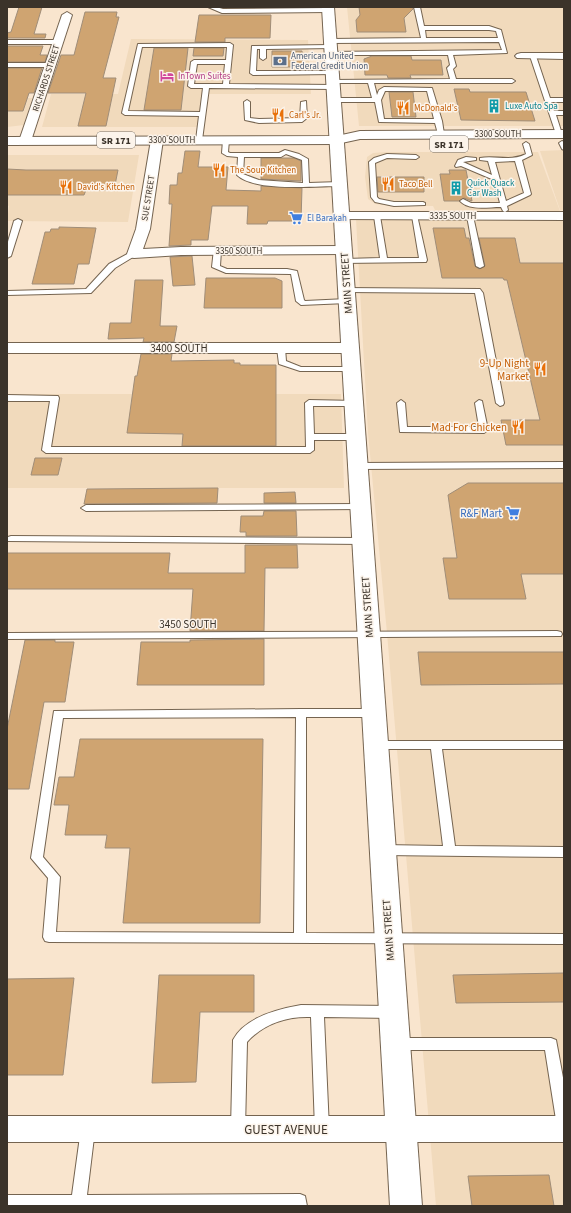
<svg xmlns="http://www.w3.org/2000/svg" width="571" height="1213" font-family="'Source Sans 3',sans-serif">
	<rect width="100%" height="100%" fill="#f9e5ce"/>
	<g fill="#f1dabc">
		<path d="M347 7H564V126H359Z"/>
		<path d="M131 39 308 40 311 94H203L198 127H42L51 94H118Z"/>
		<path d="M7 98H32L24 125 7 127Z"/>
		<path d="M564 150V210H560L540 151Z"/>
		<path d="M386 152H538L560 211 435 210 433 206H393L375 204 368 199 365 177 367 157 373 153Z"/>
		<path d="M7 155H139L128 222 7 221 9 206 7 205Z"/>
		<path d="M356 219H564V1206H436L387 633 368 433Z"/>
		<path d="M7 394H341L344 488H7Z"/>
	</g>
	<g fill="#cfa471" stroke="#a08d78">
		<path d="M19 7H42L34 34H46L45 38H7V33L11 32Z"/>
		<path d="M359 7H413V9L404 18 406 32H357L356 20 360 15Z"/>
		<path d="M85 12H117L116 17H119L103 78H116L106 126H78L86 93H48L61 55H74Z"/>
		<path d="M199 15H271L270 38H225V42H195Z"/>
		<path d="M7 46H43L40 55H47L45 62H7Z"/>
		<path d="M154 48H188L181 110H144Z"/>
		<path d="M194 48H224L223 56H193Z"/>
		<path d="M272 51H302L303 67H272Z"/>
		<path d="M372 56H411L412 60H441L443 75H410L411 78H388L387 75H365L364 59Z"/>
		<path d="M7 68H42L34 93H29L23 111H7Z"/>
		<path d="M454 89H469L470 92H526L535 121 461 120Z"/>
		<path d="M389 92H413L416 117H392Z"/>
		<path d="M185 151H200L198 167H228L226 190 261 191V186L302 188 301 221H268L267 224H247L248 206H212L208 240H191V245L169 246 172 204H169L170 185H177L178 173H182Z"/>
		<path d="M261 158H294L301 161V181L261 179Z"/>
		<path d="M7 169 26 170H118L114 190H86L84 195H7Z"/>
		<path d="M449 170H466L472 201 464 198 459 201H444L440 174H450Z"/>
		<path d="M377 177H424V192H378Z"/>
		<path d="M59 227 96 228 89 264H78L74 284H32L45 232H50L51 229H59Z"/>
		<path d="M433 228H464L466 238H469L475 266 479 269 485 266 479 238H515L520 263H564V445H506L501 420H540L507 280H504L503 278H442Z"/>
		<path d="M192 256 195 285 173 286 170 257Z"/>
		<path d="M206 278H275L282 281V308H204Z"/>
		<path d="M135 280H163L160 326H177L174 342H143L144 338 108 339 110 323H131Z"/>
		<path d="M141 354H172L171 361 234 360V363H240V365H276V446H182L183 434 127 433 135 376H137Z"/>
		<path d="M35 458H62L58 475H31Z"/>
		<path d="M468 483H564V574H521L526 599H449L443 558H457L448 495Z"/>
		<path d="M218 488 217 503 84 504 87 489Z"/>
		<path d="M295 492 296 503H264V493Z"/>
		<path d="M264 511H296L297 536H246V532H240L241 516H263Z"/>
		<path d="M245 545H297L298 568H265L264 631H190L193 589H7V553H170L168 573H245Z"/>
		<path d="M264 639V685H137L141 642H190V640Z"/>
		<path d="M25 640H55V642H74L65 702H44L29 789H7V729Z"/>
		<path d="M418 652H564V684L421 685Z"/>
		<path d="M80 739H263L260 923H123L130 848H105L107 835H65L69 805H54L59 777H74Z"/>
		<path d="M564 973V1002L456 1003 453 975Z"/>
		<path d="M159 975H254V1012H200L196 1082 152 1083Z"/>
		<path d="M74 978 63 1075H7V979Z"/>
		<path d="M549 1175 554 1206H472L468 1176Z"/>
	</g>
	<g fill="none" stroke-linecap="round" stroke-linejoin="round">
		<g stroke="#756450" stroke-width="2">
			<g id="lane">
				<path d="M208 7H216L223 9 328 8 331 10 328 12 222 13Z"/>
				<path d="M414 7H420L424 26H489L501 30 507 53 453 55 456 66 453 69 456 79H512L515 81 512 83H374L377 95 379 90 384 87 432 88 442 121 444 134 441 136 438 134 435 123 379 122 375 102H335L332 100 335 98H372L368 83H333L330 81 331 80 450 79 447 68 450 65 448 55H331L328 53 329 52 502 50 499 42 330 43 327 41 330 39 421 38ZM425 30H489L496 31 498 38H426ZM385 91H427L434 119H384L381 100Z"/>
				<path d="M7 40H57L60 42 57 44H7Z"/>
				<path d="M230 43 233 45 229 84 334 85 337 87 334 89 209 88 202 140 199 142 196 140 199 116 125 115 122 113 138 44ZM142 47H227L226 60H194L191 62 188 86 191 88H203L200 112 128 111ZM197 64H225L223 84H194Z"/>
				<path d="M331 45 333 46V48L266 49V58L263 60 260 58V49H257L256 71H333L336 73 335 74 253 75 250 73 252 46Z"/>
				<path d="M533 54 536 56 550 98H564V102H551L554 111H564V115H556L562 134 561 135 556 134 530 56Z"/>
				<path d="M7 63H49L52 65 49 67H7Z"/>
				<path d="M247 100 250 102V118L259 119 300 118 301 102 306 101 307 118 302 122 259 123 245 120 244 102Z"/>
				<path d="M226 138 229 140 228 152 230 153H279L285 150 299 154 308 159 309 183 340 182 343 184 340 186C315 186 255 192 237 175L238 157 227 156 222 153 223 140ZM286 154 302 160 303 183 259 180 243 174 244 157H281Z"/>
				<path d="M562 141 564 142V150L562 149 559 143Z"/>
				<path d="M526 142 529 144 532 155 522 160 531 194 530 195 507 206 508 210 505 212 503 211 501 207C487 207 470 211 460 201L463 199 471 203H500L494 180 461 166 456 167 455 166 458 160 466 157 476 158V160L463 162 492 175 488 161 480 160V158C495 155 511 162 526 154L523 144ZM515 161 524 193 506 201 495 162Z"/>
				<path d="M387 154 416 155 419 157 416 159 387 158 375 163 377 197 379 199 394 202H423L425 203V205L394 206 375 202 371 197 369 162 374 158Z"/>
				<path d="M377 214 380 216 387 258H419L412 216 417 215 427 260 426 262 342 263 341 261 345 259 380 258 374 216Z"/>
				<path d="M470 214 473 216 484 266 480 268 476 266 467 216Z"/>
				<path d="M18 219 22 221 11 256 7 258V245L14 221Z"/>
				<path d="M214 249H217L221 251 220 266 227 269H287L297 271 304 300 305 301 347 299 351 301 347 303 301 305 296 301 291 274 226 273 212 267Z"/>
				<path d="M131 252H134L138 254 115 268 91 293 7 295V291L86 289 109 264Z"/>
				<path d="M343 288 480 289 483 293 504 403 503 405 500 406 496 403 475 293 346 292H343Z"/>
				<path d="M278 346H284L285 348 286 361 301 367H352L356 369 352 371H300L279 364 277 348Z"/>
				<path d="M7 395 58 396 59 398 51 447H306L305 403 309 400 357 401 358 403 357 405 354 406H313L314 434H356L360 437 356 440H314V450L310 453H46L42 450 50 401H7Z"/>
				<path d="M401 400 405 403 407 427H479L475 403 479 400 482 401 488 430 484 433 400 432 397 403Z"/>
				<path d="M564 462V468L358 469 354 466 358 463Z"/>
				<path d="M361 504 366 507 364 509 86 511 81 508 86 505Z"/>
				<path d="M11 536 363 538 368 541 363 544 8 541V537Z"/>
				<path d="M557 631 561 632 562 634 561 636 7 639V633Z"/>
				<path d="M301 709H374L378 710 379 713 378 716 374 717H306V933L564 934V944L49 942 45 941 43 937 48 878 31 858 54 711ZM296 717 294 933 56 932 60 877 43 857 63 718Z"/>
				<path d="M376 741H564V749H442L455 846 564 847V857L383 855 379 853 377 850 379 847 383 845 443 846 431 749H376L372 748 370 745 372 742Z"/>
				<path d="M301 1005 393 1006 398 1008 400 1012 398 1016 393 1018 324 1017 329 1129 327 1133 322 1135 317 1133 315 1129 311 1017C287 1016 263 1024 247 1042L245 1129 243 1133 238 1135 233 1133 231 1129 233 1040C245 1017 278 1009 301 1005Z"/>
				<path d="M397 1038H551L556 1040 564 1083V1132L559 1130 557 1126 545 1050H397L392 1048 390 1044 392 1040Z"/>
				<path d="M88 1123 93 1125 95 1129 87 1195 300 1194 305 1196 307 1206H7V1195H72L81 1129 83 1125Z"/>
			</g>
		</g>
		<g stroke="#756450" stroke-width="2">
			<g id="street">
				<path d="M67 12 72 15 31 141 30 144H20L19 141 62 15Z"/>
				<path d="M521 53H564V59L517 58 515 56 517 54Z"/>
				<path d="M157 136 162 137 163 140 150 229 143 249 181 247 344 246 349 247 351 250 349 253 344 254 181 255 134 258 129 257 127 254 136 229 151 140 152 137Z"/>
				<path d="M342 212H564V220L337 219 335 216 337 213Z"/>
				<path d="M7 343H350L356 345 358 348 356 351 350 353H7Z"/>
				<rect x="7" y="1116" width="557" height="26"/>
			</g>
		</g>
		<g stroke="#756450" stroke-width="2">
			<path id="secondary" d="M322 7H334L422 1206H390Z"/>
		</g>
		<g stroke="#756450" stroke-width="2">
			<path id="primary" d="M564 130V138L360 139 337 144 7 145V137L337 136 360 131Z"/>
		</g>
		<use href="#lane" fill="#fff" fill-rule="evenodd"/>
		<use href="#street" fill="#fff" fill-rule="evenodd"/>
		<use href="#secondary" fill="#fff" fill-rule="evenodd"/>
		<use href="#primary" fill="#fff" fill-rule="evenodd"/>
	</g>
	<defs>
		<g id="bank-bare" transform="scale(1.08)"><path d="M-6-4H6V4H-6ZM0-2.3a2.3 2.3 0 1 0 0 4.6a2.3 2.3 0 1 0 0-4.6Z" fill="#5c6f8a" stroke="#fcf4eb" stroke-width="2.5" paint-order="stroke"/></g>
		<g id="hotel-bare" transform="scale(1.08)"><path d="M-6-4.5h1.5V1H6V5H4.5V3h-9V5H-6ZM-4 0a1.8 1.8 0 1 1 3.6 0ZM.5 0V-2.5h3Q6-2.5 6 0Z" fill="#d1479c" stroke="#fcf4eb" stroke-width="2.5" paint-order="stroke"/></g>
		<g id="building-bare" transform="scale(1.08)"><path d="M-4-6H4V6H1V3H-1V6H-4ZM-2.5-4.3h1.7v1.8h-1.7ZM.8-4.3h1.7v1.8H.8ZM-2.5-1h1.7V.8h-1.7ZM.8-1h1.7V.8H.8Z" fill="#0f9aa8" stroke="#fcf4eb" stroke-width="2.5" paint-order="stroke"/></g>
		<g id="restaurant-bare" transform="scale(1.08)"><path d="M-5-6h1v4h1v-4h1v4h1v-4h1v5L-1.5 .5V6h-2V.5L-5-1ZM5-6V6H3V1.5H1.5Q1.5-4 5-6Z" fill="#e8710a" stroke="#fcf4eb" stroke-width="2.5" paint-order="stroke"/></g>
		<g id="supermarket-bare" transform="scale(1.08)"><path d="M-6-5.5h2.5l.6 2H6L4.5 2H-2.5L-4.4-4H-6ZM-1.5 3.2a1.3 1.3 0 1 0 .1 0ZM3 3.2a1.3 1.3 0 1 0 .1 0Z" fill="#3f7fe0" stroke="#fcf4eb" stroke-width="2.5" paint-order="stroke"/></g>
	</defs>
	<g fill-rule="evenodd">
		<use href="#bank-bare" x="280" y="61"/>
		<use href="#hotel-bare" x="167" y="76"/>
		<use href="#building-bare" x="494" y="106"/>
		<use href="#restaurant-bare" x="403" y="108"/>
		<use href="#restaurant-bare" x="278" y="115"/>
		<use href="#restaurant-bare" x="219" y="170"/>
		<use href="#restaurant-bare" x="388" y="184"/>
		<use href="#restaurant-bare" x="66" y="187"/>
		<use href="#building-bare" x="456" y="188"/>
		<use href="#supermarket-bare" x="296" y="218"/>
		<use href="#restaurant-bare" x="540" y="369"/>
		<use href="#restaurant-bare" x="518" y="427"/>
		<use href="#supermarket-bare" x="513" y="513"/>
	</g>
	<g text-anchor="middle" stroke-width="3" stroke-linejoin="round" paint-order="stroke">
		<g font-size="9" fill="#4e5e75" stroke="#fcf4eb" text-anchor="start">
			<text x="291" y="59">American United<tspan x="291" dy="10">Federal Credit Union</tspan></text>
		</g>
		<g font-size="9" fill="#b23c85" stroke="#fcf4eb" text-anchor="start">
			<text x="178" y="79">InTown Suites</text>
		</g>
		<g font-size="9" fill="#3b332a" stroke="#fcf4eb">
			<text transform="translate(46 78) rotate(-72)" y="3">RICHARDS STREET</text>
			<text x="498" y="137">3300 SOUTH</text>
			<text x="172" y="143">3300 SOUTH</text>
			<text transform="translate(148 198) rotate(-81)" y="3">SUE STREET</text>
			<text x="453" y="219">3335 SOUTH</text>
			<text x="239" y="254">3350 SOUTH</text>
		</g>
		<g font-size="9" fill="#0d838f" stroke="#fcf4eb" text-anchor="start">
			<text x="505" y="109">Luxe Auto Spa</text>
			<text x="467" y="186">Quick Quack<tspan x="467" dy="10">Car Wash</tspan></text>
		</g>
		<g font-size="9" fill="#c56008" stroke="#fcf4eb" text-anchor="start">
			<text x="414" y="111">McDonald's</text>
			<text x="289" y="118">Carl's Jr.</text>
			<text x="230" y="173">The Soup Kitchen</text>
			<text x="399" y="187">Taco Bell</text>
			<text x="77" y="190">David's Kitchen</text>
		</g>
		<g font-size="9" fill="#366cbe" stroke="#fcf4eb" text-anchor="start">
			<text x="307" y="221">El Barakah</text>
		</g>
		<g fill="#fcf4eb" stroke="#756d64" stroke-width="1">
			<rect x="97" y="132" width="38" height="16" rx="3"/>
			<rect x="430" y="136" width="38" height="16" rx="3"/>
		</g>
		<g font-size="10" font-weight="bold" fill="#3b332a">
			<text x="116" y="144">SR 171</text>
			<text x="449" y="148">SR 171</text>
		</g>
		<g font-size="11" fill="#3b332a" stroke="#fcf4eb">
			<text transform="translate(346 283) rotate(-94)" y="4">MAIN STREET</text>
			<text x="179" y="352">3400 SOUTH</text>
			<text transform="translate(367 607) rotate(-94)" y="4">MAIN STREET</text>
			<text x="188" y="628">3450 SOUTH</text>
			<text transform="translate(388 930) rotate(-94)" y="4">MAIN STREET</text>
		</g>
		<g font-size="11" fill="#c56008" stroke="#fcf4eb" text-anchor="end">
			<text x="529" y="367">9-Up Night<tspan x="529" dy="13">Market</tspan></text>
			<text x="507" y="431">Mad For Chicken</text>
		</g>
		<g font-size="11" fill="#366cbe" stroke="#fcf4eb" text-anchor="end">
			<text x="502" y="517">R&amp;F Mart</text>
		</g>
		<g font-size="13" fill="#3b332a" stroke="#fcf4eb">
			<text x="286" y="1134">GUEST AVENUE</text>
		</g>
	</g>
	<rect width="571" height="1213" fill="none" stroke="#3b332a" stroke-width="16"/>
</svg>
